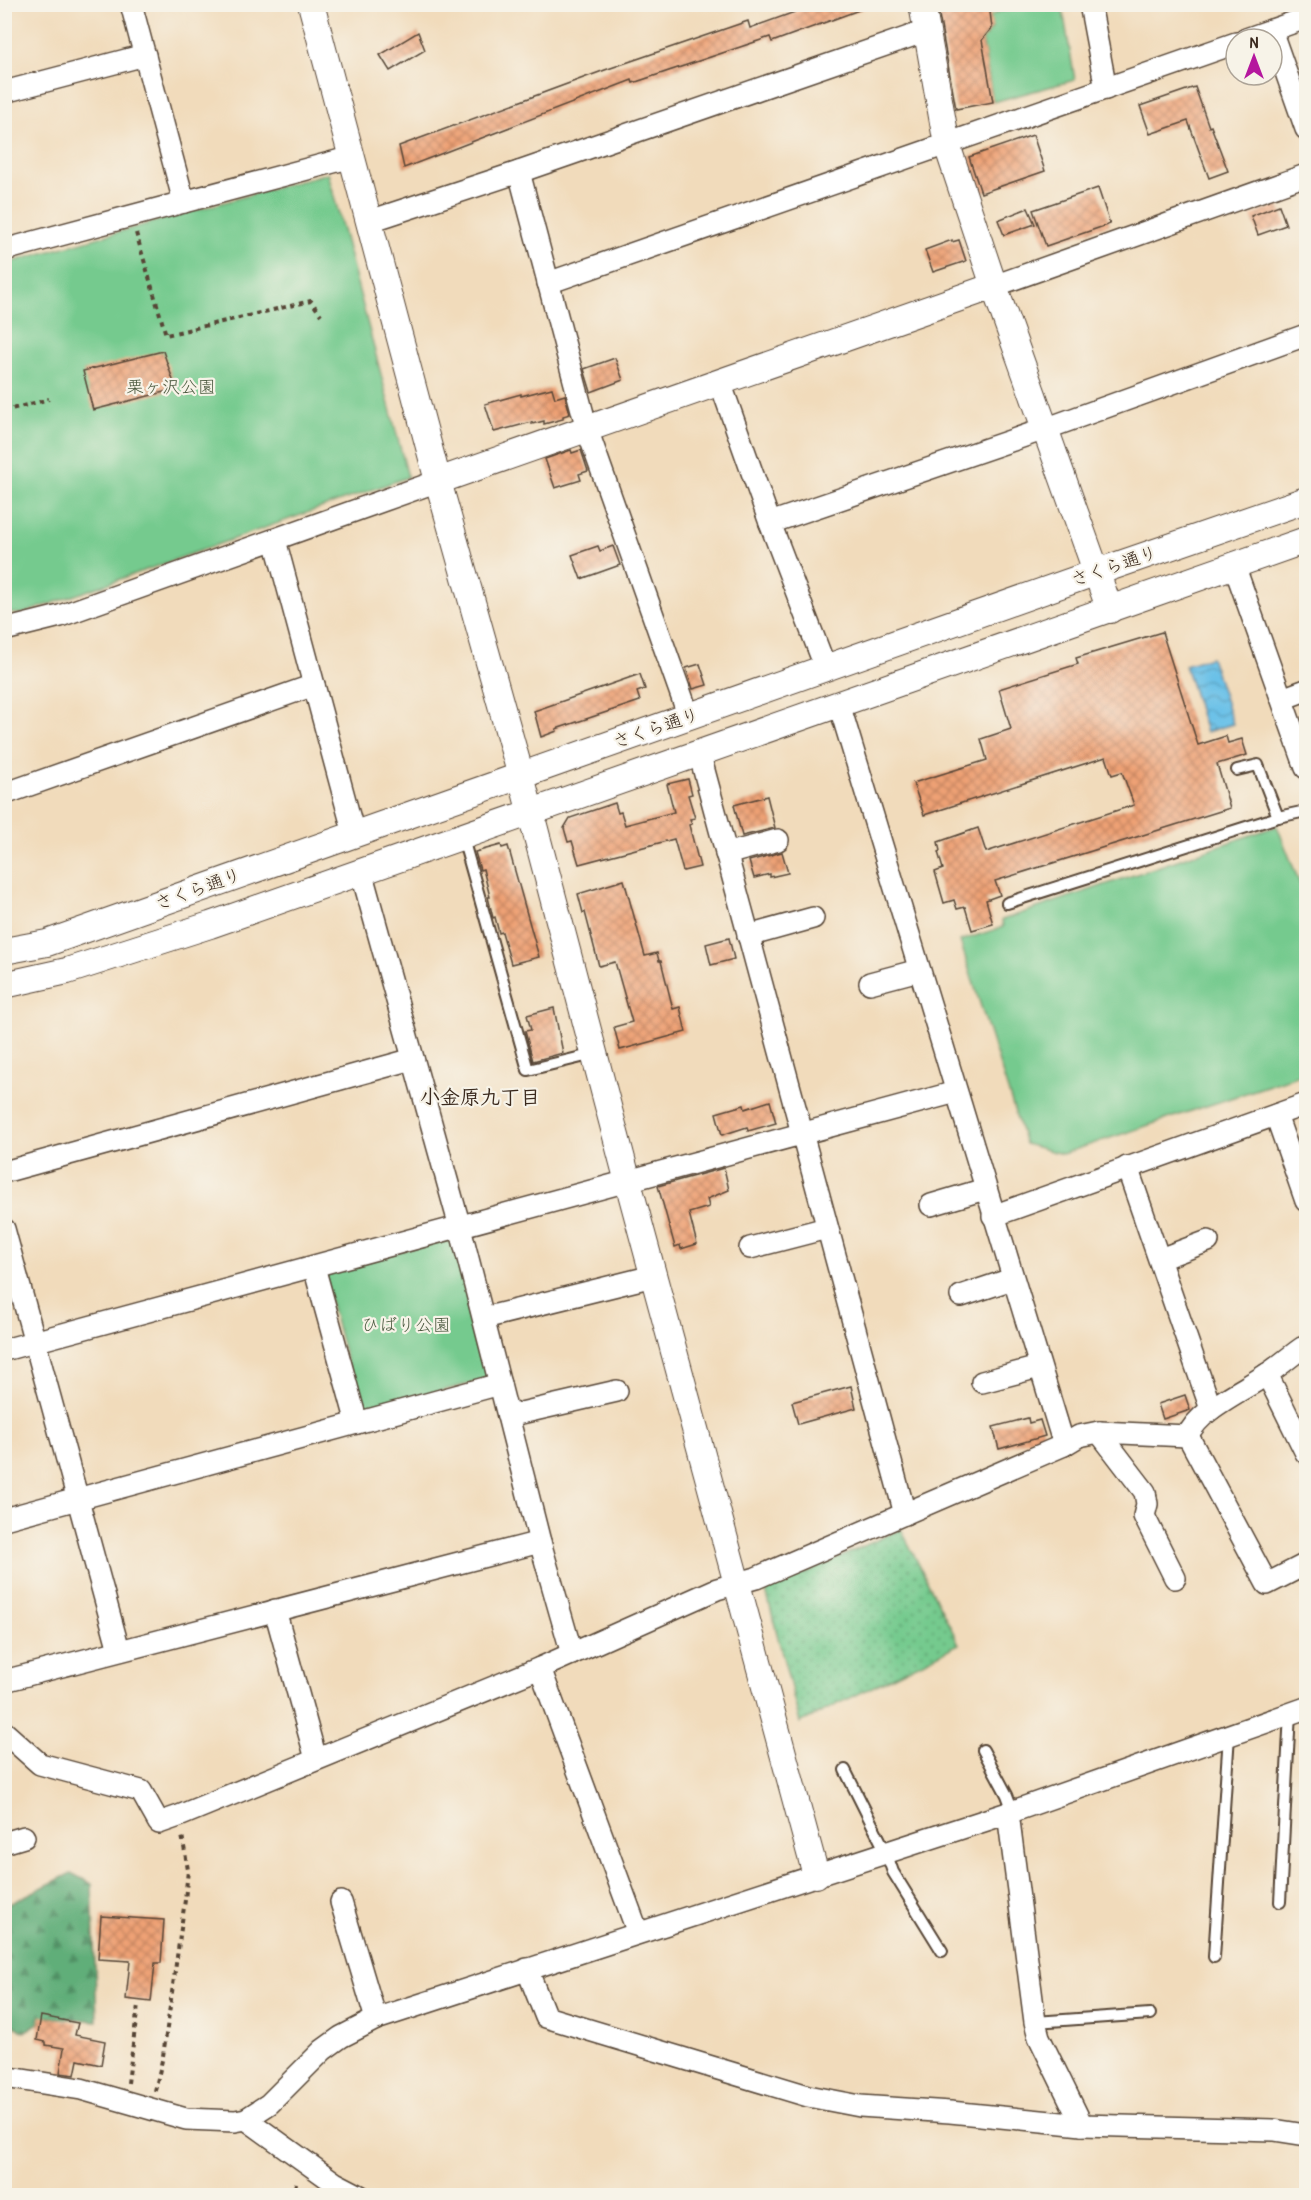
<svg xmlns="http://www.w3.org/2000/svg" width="1311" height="2200" font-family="'Patrick Hand','Klee One',sans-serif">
	<defs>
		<pattern id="grass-dots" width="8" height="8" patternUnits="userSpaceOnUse" patternTransform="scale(1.5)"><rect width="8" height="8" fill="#75ca8e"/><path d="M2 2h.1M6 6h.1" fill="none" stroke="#61a473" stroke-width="1.8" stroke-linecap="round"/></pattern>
		<pattern id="forest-firs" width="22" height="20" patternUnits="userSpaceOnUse" patternTransform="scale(1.5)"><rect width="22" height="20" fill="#60ae79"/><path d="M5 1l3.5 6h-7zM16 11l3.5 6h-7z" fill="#508e63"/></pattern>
		<pattern id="water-waves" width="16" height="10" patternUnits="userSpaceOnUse" patternTransform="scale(1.5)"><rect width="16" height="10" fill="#6bc1e8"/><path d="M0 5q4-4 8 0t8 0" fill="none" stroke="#599dbb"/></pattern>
		<pattern id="building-cross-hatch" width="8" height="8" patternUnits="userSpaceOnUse" patternTransform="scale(1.5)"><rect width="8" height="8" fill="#eea175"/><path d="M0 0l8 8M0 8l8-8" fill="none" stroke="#c2835f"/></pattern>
	</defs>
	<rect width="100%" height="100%" fill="#f7f3e8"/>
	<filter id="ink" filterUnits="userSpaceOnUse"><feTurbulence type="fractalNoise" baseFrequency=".0167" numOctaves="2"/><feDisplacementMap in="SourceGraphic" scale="12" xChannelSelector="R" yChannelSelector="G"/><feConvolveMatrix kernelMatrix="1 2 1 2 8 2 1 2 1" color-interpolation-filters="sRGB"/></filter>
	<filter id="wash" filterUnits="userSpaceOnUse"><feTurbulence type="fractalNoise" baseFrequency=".008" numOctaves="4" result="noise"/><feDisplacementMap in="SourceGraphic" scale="24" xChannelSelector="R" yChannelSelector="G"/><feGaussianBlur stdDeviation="1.35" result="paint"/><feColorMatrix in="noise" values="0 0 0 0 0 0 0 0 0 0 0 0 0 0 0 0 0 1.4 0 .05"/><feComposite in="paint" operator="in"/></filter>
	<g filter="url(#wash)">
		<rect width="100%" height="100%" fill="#f1dbbb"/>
		<path fill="url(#grass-dots)" stroke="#587a56" stroke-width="1.5" d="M901 1529 959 1644 800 1723 766 1591Z"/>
		<path fill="url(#forest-firs)" stroke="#4e6c4c" stroke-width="1.5" d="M71 1873 92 1884 97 2021 48 2017 24 2032 5 2018V1906Z"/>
		<g fill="#75ca8e" stroke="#587a56" stroke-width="1.5">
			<path d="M1038 5H1062L1075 80 993 102 982 37H985L992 28 990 15 996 14 997 12Z"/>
			<path d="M328 173 408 477 22 614 5 613 4 264Z"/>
			<path d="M1277 826 1306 899V1073L1062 1154 1025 1144 960 941 1003 927 1002 920Z"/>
			<path d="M445 1239 454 1243 489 1372 485 1380 365 1410 359 1407 324 1279 327 1271Z"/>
		</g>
		<path fill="url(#water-waves)" stroke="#537683" stroke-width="1.5" d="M1211 657 1233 724 1206 732 1185 665Z"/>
		<g id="blocks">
			<g fill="url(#building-cross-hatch)">
				<path d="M817 4H870V6L772 42 770 37 633 83 632 80 404 168 399 146 605 70 748 21 750 28Z"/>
				<path d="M937 4H989L992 28 982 40 993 102 956 109Z"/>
				<path d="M418 32 425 50 390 71 380 55Z"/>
				<path d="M1195 87 1209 127 1211 126 1228 171 1209 178 1188 121 1150 134 1140 106Z"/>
				<path d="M1033 135 1045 171 981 193 969 157Z"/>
				<path d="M1098 188 1110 224 1046 246 1033 210Z"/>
				<path d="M1279 205 1286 225 1258 235 1251 216Z"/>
				<path d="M1028 208 1035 224 1004 235 998 220Z"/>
				<path d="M952 240V242L959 240 966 261 933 272 925 250Z"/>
				<path d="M163 351 176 389 93 410 83 371Z"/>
				<path d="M615 358 623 380 591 392 584 369Z"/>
				<path d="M552 388 555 398 565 395 570 414 563 416V419L544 424V421L532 424V422L494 432 485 404 521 394V396Z"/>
				<path d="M571 450 572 453 581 450 588 471 579 474 581 480 555 488 545 459Z"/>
				<path d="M598 546 600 551 613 546 620 565 581 579 572 555Z"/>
				<path d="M1162 632 1198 745 1226 736 1228 743 1242 739 1247 755 1217 764 1230 808 995 881 1000 895 986 900 993 924 972 930 965 907 957 909 954 900 944 903 935 872 943 869 938 852 940 851 938 842 978 828 986 852 1134 805 1122 772 1112 775 1106 757 924 815 913 783 987 760 981 739 1011 729 999 689 1078 664 1076 658Z"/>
				<path d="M700 664 707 685 693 689 686 668Z"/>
				<path d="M640 674 645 689 637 692 640 701 556 729 557 731 541 737 534 711Z"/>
				<path d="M688 779 692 794 688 795 695 818 690 819 692 824 689 825 700 867 683 871 674 839 579 864 572 841 568 842 564 828 570 818 615 803 618 813 621 812 625 825 674 812 667 784Z"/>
				<path d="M767 796 775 828 742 836 734 805Z"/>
				<path d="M501 845 502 848 508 846 539 957 511 964 502 932 499 933 495 917 493 918 488 897H490L483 869 480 870 475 852Z"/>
				<path d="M782 852 788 873 770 877V874L754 878 749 861Z"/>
				<path d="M624 880 645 956 657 953 659 961H661L673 1009 680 1007 686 1032 620 1050 614 1027 632 1022 615 962 599 966 585 912 583 913 578 894Z"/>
				<path d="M729 938 734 959 711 965 706 944Z"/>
				<path d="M554 1008 563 1053 533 1061 525 1031 531 1030 527 1015Z"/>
				<path d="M770 1101 776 1123 748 1131 747 1127 722 1135 716 1113 744 1105 745 1109Z"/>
				<path d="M724 1168 729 1190 707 1199 709 1207 689 1213 697 1244 681 1249 680 1245 675 1247 658 1186Z"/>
				<path d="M851 1386 856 1408 798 1424 792 1402Z"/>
				<path d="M1185 1395 1190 1410 1163 1419 1158 1404Z"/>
				<path d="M1028 1418 1029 1423 1040 1420 1045 1436 999 1449 993 1427Z"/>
				<path d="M101 1916 164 1920 161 1963H155L151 2002 126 1999 130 1961 98 1959Z"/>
				<path d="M41 2016 78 2023 75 2035 105 2041 101 2065 78 2060 75 2075 60 2073 64 2048 46 2045V2042L37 2040Z"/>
			</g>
		</g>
	</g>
	<g filter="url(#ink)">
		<use href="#blocks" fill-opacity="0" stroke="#564536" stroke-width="1.5"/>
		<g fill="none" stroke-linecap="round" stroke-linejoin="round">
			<g stroke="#564536" stroke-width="14">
				<g id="service">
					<path d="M1237 770 1258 765 1278 817"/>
					<path d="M462 835 528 1070 594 1054"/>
					<path d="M1007 903 1278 817 1306 811"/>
					<path d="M983 1750 1007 1795 1013 1811"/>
					<path d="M845 1770 886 1852 893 1872 942 1951"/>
					<path d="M1280 1902 1290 1713"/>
					<path d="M1214 1957 1229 1735"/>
					<path d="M1035 2022 1150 2014"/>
				</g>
			</g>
			<g stroke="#564536" stroke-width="24">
				<g id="minor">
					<path d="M131 4 184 202"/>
					<path d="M1090 4 1106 89"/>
					<path d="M1271 30 1306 129"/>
					<path d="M1246 39 1306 18"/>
					<path d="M4 92 145 55"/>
					<path d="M519 172 587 429 689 717"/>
					<path d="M370 221 519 172 926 31"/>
					<path d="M4 250 352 157"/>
					<path d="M548 283 1236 43"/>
					<path d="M994 286 1306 175"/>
					<path d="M720 382 770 523 826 669"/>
					<path d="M770 523 1045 429 1306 335"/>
					<path d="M275 540 354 834"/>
					<path d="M1234 565 1306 768"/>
					<path d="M4 630 60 616 438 481"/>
					<path d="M1282 699 1306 690"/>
					<path d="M839 704 1064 1445"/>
					<path d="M699 752 905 1514"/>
					<path d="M4 794 314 685"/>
					<path d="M726 854 778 840"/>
					<path d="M361 871 460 1227 540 1542 572 1654"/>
					<path d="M748 936 813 918"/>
					<path d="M870 983 919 970"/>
					<path d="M1276 1115 1306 1201"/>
					<path d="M1127 1167 1211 1409"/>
					<path d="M4 1172 413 1059"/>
					<path d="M931 1205 985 1189"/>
					<path d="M993 1216 1306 1104"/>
					<path d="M4 1229 119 1650"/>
					<path d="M750 1248 827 1228"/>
					<path d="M1160 1259 1208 1241"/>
					<path d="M314 1267 357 1423"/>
					<path d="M961 1296 1012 1279"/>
					<path d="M484 1318 653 1276"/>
					<path d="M4 1350 956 1092"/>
					<path d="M1267 1374 1306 1453"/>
					<path d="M982 1382 1039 1367"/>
					<path d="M508 1416 617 1391"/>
					<path d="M1099 1432 1145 1492 1147 1504 1144 1516 1175 1578"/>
					<path d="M1188 1436 1267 1584 1306 1564"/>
					<path d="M4 1519 500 1384"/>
					<path d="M275 1610 316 1759"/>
					<path d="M540 1668 638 1933"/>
					<path d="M4 1681 540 1542"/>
					<path d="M4 1732 40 1764 141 1791 159 1823 179 1816 540 1668 717 1589 756 1578 1064 1445 1079 1436 1099 1432 1188 1436C1197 1411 1242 1391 1264 1376 1277 1368 1289 1357 1302 1348L1306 1347"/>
					<path d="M1008 1813 1035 2022 1039 2037 1082 2125"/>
					<path d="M4 1843 24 1837"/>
					<path d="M341 1902 376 2019"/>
					<path d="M527 1969 546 2017 808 2096 860 2106 950 2112 1082 2125 1274 2130 1306 2135"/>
					<path d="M4 2077 81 2089 186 2119 235 2121 246 2119 269 2104 323 2050 341 2037 376 2019 1008 1813 1306 1708"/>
					<path d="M246 2119 335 2183 360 2196"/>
				</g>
			</g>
			<g stroke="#564536" stroke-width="28">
				<g id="tertiary">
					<path d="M311 4 438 481 521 776 628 1182 816 1875"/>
					<path d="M922 4 947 145 994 286 1110 610"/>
					<path d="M438 481 994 286"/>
					<path d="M4 951 47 943 1097 572 1306 500"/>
					<path d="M4 985 67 971 210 925 1306 540"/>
				</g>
			</g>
			<g stroke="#564536" stroke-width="4" stroke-dasharray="4.5 4.5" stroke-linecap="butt">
				<path d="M136 233 166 335 311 301 321 315"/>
				<path d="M4 411 49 399"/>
				<path d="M128 2083 138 2005"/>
				<path d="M155 2091 163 2056 185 1900 188 1870 182 1835"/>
				<path d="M293 2196 297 2179"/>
			</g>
			<use href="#service" stroke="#fff" stroke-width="10"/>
			<use href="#minor" stroke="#fff" stroke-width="21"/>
			<use href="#tertiary" stroke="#fff" stroke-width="26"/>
		</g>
	</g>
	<g text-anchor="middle" stroke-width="4.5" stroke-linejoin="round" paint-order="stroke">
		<g font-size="18" fill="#4c5a40" stroke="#f7f3e8">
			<text x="171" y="393">栗ヶ沢公園</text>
			<text x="406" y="1331">ひばり公園</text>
		</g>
		<g font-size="18" fill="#3b2a1e" stroke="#f7f3e8">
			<text transform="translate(1114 566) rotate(-19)" y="6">さくら通り</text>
			<text transform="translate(656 728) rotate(-19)" y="6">さくら通り</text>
			<text transform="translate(198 889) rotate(-20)" y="6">さくら通り</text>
		</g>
		<g font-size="20" font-weight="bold" fill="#3b2a1e" stroke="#f7f3e8">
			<text x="480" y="1104">小金原九丁目</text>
		</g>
	</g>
	<rect width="1311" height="2200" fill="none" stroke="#f7f3e8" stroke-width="24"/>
	<g transform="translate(1254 57)"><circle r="28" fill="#f7f3e8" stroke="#aca397" stroke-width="1.5"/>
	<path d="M0-4.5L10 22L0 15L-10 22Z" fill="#b5179e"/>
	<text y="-9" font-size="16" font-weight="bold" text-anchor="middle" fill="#3b2a1e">N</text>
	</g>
</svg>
